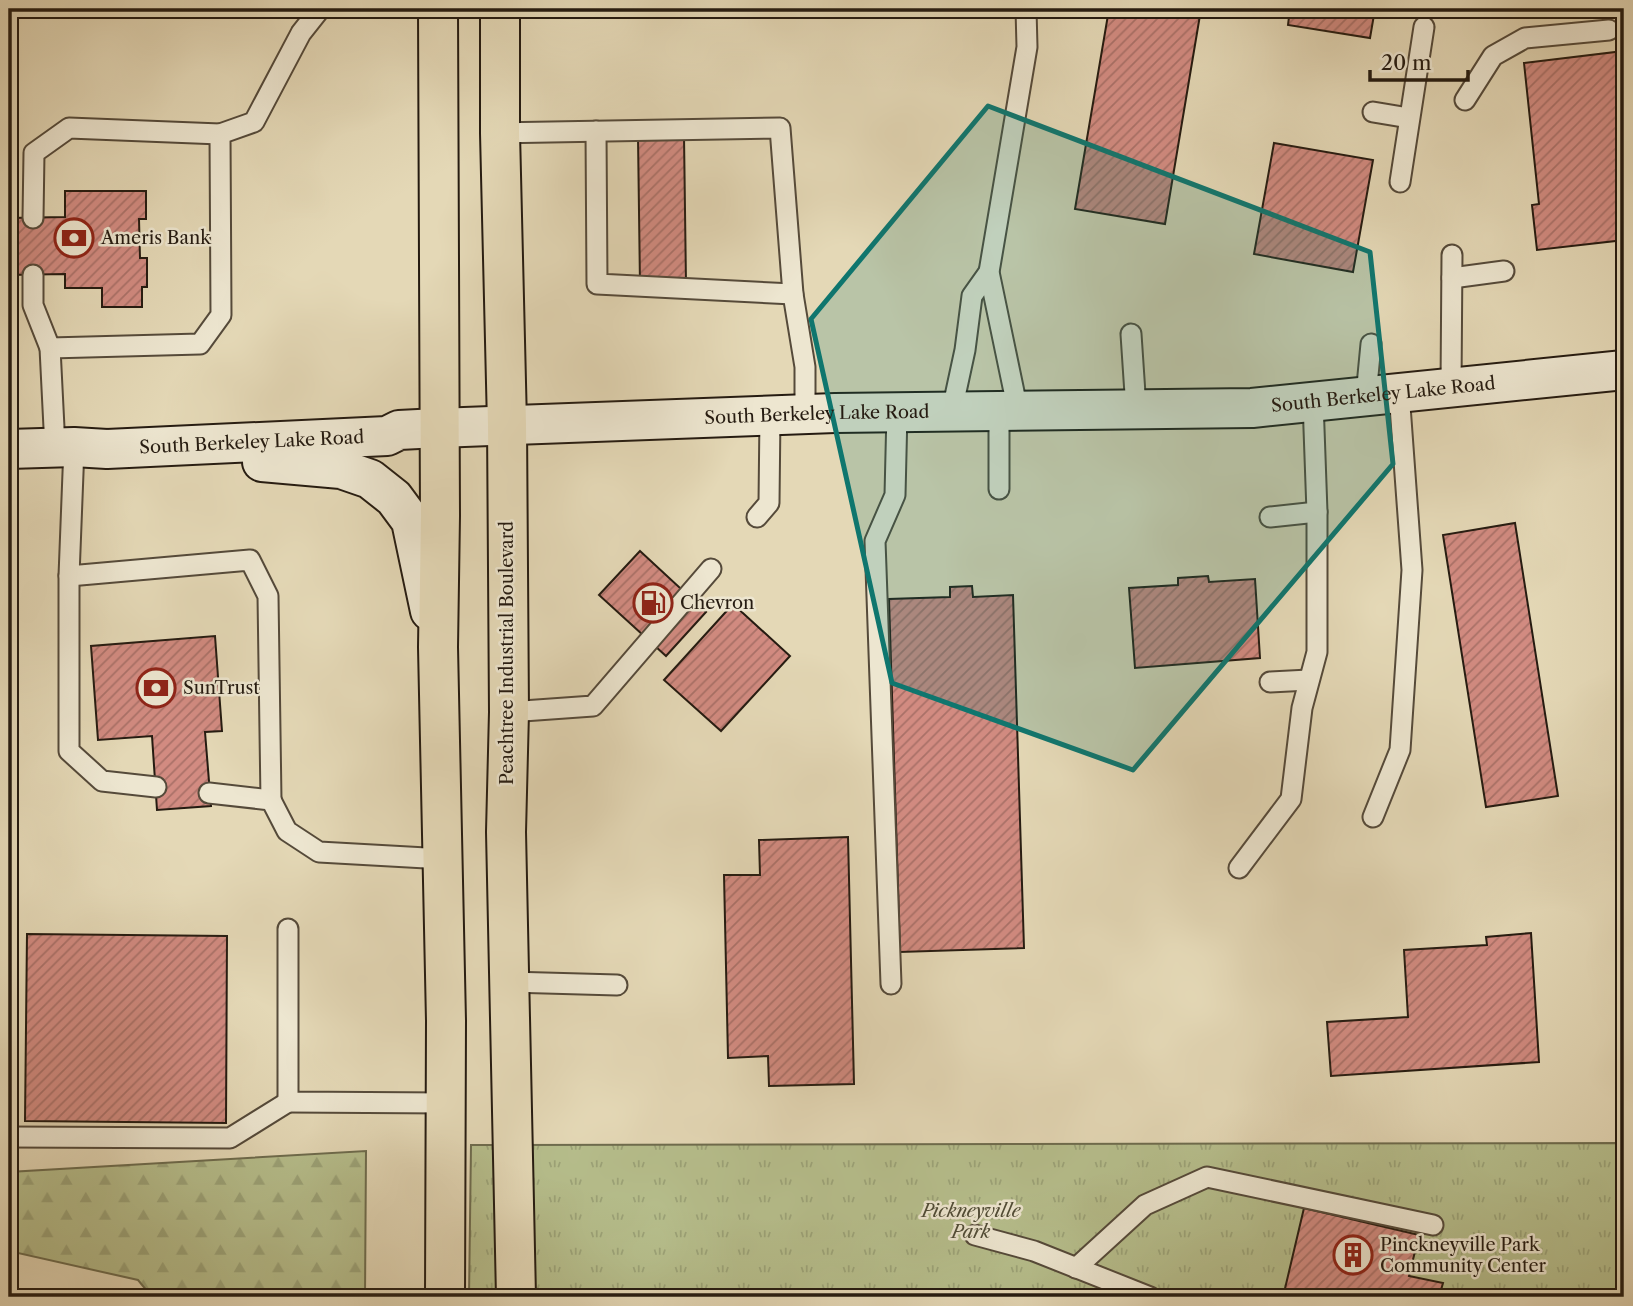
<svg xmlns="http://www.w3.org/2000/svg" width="1633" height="1306" font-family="'Libre Caslon Text',serif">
	<defs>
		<pattern id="forest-firs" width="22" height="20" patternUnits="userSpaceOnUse" patternTransform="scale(1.75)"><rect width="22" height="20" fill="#b6be8c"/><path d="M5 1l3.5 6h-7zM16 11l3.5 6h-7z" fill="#9ca378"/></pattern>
		<pattern id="park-tufts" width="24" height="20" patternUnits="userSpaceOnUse" patternTransform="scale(1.75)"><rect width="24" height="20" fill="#b6be8c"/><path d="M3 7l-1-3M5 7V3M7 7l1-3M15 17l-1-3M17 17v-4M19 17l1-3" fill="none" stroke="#9ca378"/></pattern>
		<pattern id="building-hatch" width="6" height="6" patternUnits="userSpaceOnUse" patternTransform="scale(1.75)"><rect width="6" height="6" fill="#d28b81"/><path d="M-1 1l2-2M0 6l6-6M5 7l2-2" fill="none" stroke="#aa7168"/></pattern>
	</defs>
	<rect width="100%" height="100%" fill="#e4d8b6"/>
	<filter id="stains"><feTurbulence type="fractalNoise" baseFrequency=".00286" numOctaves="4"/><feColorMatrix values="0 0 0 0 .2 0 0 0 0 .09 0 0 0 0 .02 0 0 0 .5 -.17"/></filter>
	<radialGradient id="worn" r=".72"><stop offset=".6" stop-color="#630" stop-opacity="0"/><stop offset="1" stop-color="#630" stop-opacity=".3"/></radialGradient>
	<path fill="url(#forest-firs)" stroke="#6e6c4e" stroke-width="2" d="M366 1151 365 1297H152L138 1280 9 1251V1172Z"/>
	<path fill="url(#park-tufts)" stroke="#6e6c4e" stroke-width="2" d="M1624 1143V1297H469L471 1145Z"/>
	<g fill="url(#building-hatch)" stroke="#251b11" stroke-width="2">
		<path d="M1109 9H1161L1200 15 1165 224 1075 209Z"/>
		<path d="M1290 9H1375L1370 38 1288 25Z"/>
		<path d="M1624 51V240L1537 250 1532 205 1539 204 1524 63Z"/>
		<path d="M684 136 686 284 640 285 638 137Z"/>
		<path d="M1274 143 1373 160 1353 272 1254 254Z"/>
		<path d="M65 191H146V219H139L140 258H147V287H142V307H102V288H65V274L9 275V218L65 217Z"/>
		<path d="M1515 523 1558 796 1486 807 1443 535Z"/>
		<path d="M640 551 706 612 666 656 599 595Z"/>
		<path d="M1208 576 1209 582 1255 579 1260 658 1135 668 1129 588 1178 585V578Z"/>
		<path d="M972 586 973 597 1013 595 1024 948 900 952 889 599 950 597V587Z"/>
		<path d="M733 604 790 656 721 731 664 680Z"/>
		<path d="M215 636 222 731 205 732 211 806 157 810 152 736 98 740 91 646Z"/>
		<path d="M848 837 854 1084 769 1086 768 1056 728 1058 724 875H760L759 840Z"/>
		<path d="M1531 933 1539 1062 1331 1076 1327 1022 1408 1017 1404 950 1487 945 1486 937Z"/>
		<path d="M27 934 227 936 226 1123 25 1121Z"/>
		<path d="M1304 1208 1419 1235 1409 1276 1443 1283 1439 1297H1283Z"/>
	</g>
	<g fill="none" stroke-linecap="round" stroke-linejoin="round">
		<g stroke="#554a3a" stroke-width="23">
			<g id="lane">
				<path d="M1465 100 1493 56 1525 38 1609 30"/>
				<path d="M1373 112 1409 118"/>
				<path d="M596 131 597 284 793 294"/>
				<path d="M500 133 780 128 793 294 805 367V415"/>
				<path d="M1400 182 1424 27"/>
				<path d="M33 218 34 153 69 128 220 134"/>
				<path d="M33 275V305L50 348"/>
				<path d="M1452 278 1504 271"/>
				<path d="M1131 334 1136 409"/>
				<path d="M1451 386 1452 255"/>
				<path d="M1366 396 1371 344"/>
				<path d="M999 411V489"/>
				<path d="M1018 411 989 272 1027 47 1026 9"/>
				<path d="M945 412 954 401 965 350 972 296 989 272"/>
				<path d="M74 447 69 576 250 560 268 596 271 800"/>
				<path d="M55 448 50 348 200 344 221 315 220 134 254 122 301 33 320 9"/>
				<path d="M757 517 769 503 770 415"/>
				<path d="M1270 517 1317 512"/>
				<path d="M69 576V751L102 781 156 787"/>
				<path d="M1270 682 1309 680"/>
				<path d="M509 712 593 706 711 569"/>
				<path d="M209 793 271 800 287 831 319 852 444 859"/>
				<path d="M1373 817 1400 750 1412 570 1399 392"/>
				<path d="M1239 868 1291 799 1302 708 1317 652V512L1313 401"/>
				<path d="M288 929V1102L446 1103"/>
				<path d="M509 982 617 985"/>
				<path d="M891 984 875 541 895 495 897 412"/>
				<path d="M9 1137 230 1138 288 1102"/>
				<path d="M975 1235 1034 1251 1150 1297"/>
				<path d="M1076 1268 1145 1205 1207 1177 1433 1225"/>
			</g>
		</g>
		<g stroke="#251b11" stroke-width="42">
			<g id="secondary">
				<path id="s1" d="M9 449 74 447 107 449 387 436 399 430 438 428 835 413 1252 408 1624 370"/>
				<path d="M262 462 341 469 370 479 394 498 411 521 430 611"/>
			</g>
		</g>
		<g stroke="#251b11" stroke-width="42">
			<g id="highway">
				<path d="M438 9 440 516 438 647 446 1021 445 1297"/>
				<path d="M500 9V133L507 424 509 712 506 832 516 1297"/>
			</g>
		</g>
		<use href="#lane" stroke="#ede6d0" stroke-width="19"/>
		<use href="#secondary" stroke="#ede6d0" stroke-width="38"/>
		<use href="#highway" stroke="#e4d8b6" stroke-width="38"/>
	</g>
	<path fill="#0f766e" fill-opacity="0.2" stroke="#0f766e" stroke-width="5" stroke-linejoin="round" d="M988 106 1370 252 1393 464 1133 770 892 683 811 319Z"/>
	<defs>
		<g id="bank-ring" transform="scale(2.0125)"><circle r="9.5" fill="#ede6d0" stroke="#8f2418" stroke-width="1.5"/><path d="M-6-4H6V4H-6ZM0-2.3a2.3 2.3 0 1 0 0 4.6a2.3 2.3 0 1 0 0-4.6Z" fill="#8f2418"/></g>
		<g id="fuel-ring" transform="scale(2.0125)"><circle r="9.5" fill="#ede6d0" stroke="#8f2418" stroke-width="1.5"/><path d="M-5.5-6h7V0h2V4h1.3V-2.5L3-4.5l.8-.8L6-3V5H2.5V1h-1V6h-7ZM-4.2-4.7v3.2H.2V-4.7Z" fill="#8f2418"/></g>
		<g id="building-ring" transform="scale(2.0125)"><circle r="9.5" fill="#ede6d0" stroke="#8f2418" stroke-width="1.5"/><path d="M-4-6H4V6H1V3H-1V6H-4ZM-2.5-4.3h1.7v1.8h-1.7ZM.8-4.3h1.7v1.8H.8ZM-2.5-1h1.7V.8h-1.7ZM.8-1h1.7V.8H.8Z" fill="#8f2418"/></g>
	</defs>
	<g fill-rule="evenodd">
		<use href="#bank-ring" x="74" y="238"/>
		<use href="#fuel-ring" x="653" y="603"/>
		<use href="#bank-ring" x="156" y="688"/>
		<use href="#building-ring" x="1353" y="1255"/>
	</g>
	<g text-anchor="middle" stroke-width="5" stroke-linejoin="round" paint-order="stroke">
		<g font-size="18" fill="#251b11" stroke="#ede6d0" text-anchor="start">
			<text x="101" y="244">Ameris Bank</text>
			<text x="680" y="609">Chevron</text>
			<text x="183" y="694">SunTrust</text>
			<text x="1380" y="1251">Pinckneyville Park<tspan x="1380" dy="21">Community Center</tspan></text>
		</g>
		<g font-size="18" fill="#251b11" stroke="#ede6d0">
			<text dy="6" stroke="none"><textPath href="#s1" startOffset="1377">South Berkeley Lake Road</textPath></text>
			<text dy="6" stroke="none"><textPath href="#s1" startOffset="810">South Berkeley Lake Road</textPath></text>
			<text dy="6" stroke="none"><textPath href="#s1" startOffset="243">South Berkeley Lake Road</textPath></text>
			<text transform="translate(507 653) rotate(-90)" y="6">Peachtree Industrial Boulevard</text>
		</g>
		<g font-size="18" font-style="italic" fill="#504c36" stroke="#ede6d0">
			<text x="971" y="1217">Pickneyville<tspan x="971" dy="21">Park</tspan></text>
		</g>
	</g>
	<rect width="1633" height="1306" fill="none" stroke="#e4d8b6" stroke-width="35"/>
	<rect x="10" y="10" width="1612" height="1285" fill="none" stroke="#251b11" stroke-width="3.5"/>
	<rect x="18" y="18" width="1598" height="1271" fill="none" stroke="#251b11" stroke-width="2"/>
	<path d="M1370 70v10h98v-10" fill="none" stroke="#251b11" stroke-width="3.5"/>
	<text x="1381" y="70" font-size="21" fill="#251b11" stroke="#ede6d0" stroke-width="5" paint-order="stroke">20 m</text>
	<rect width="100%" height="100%" filter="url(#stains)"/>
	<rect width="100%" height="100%" fill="url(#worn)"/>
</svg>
